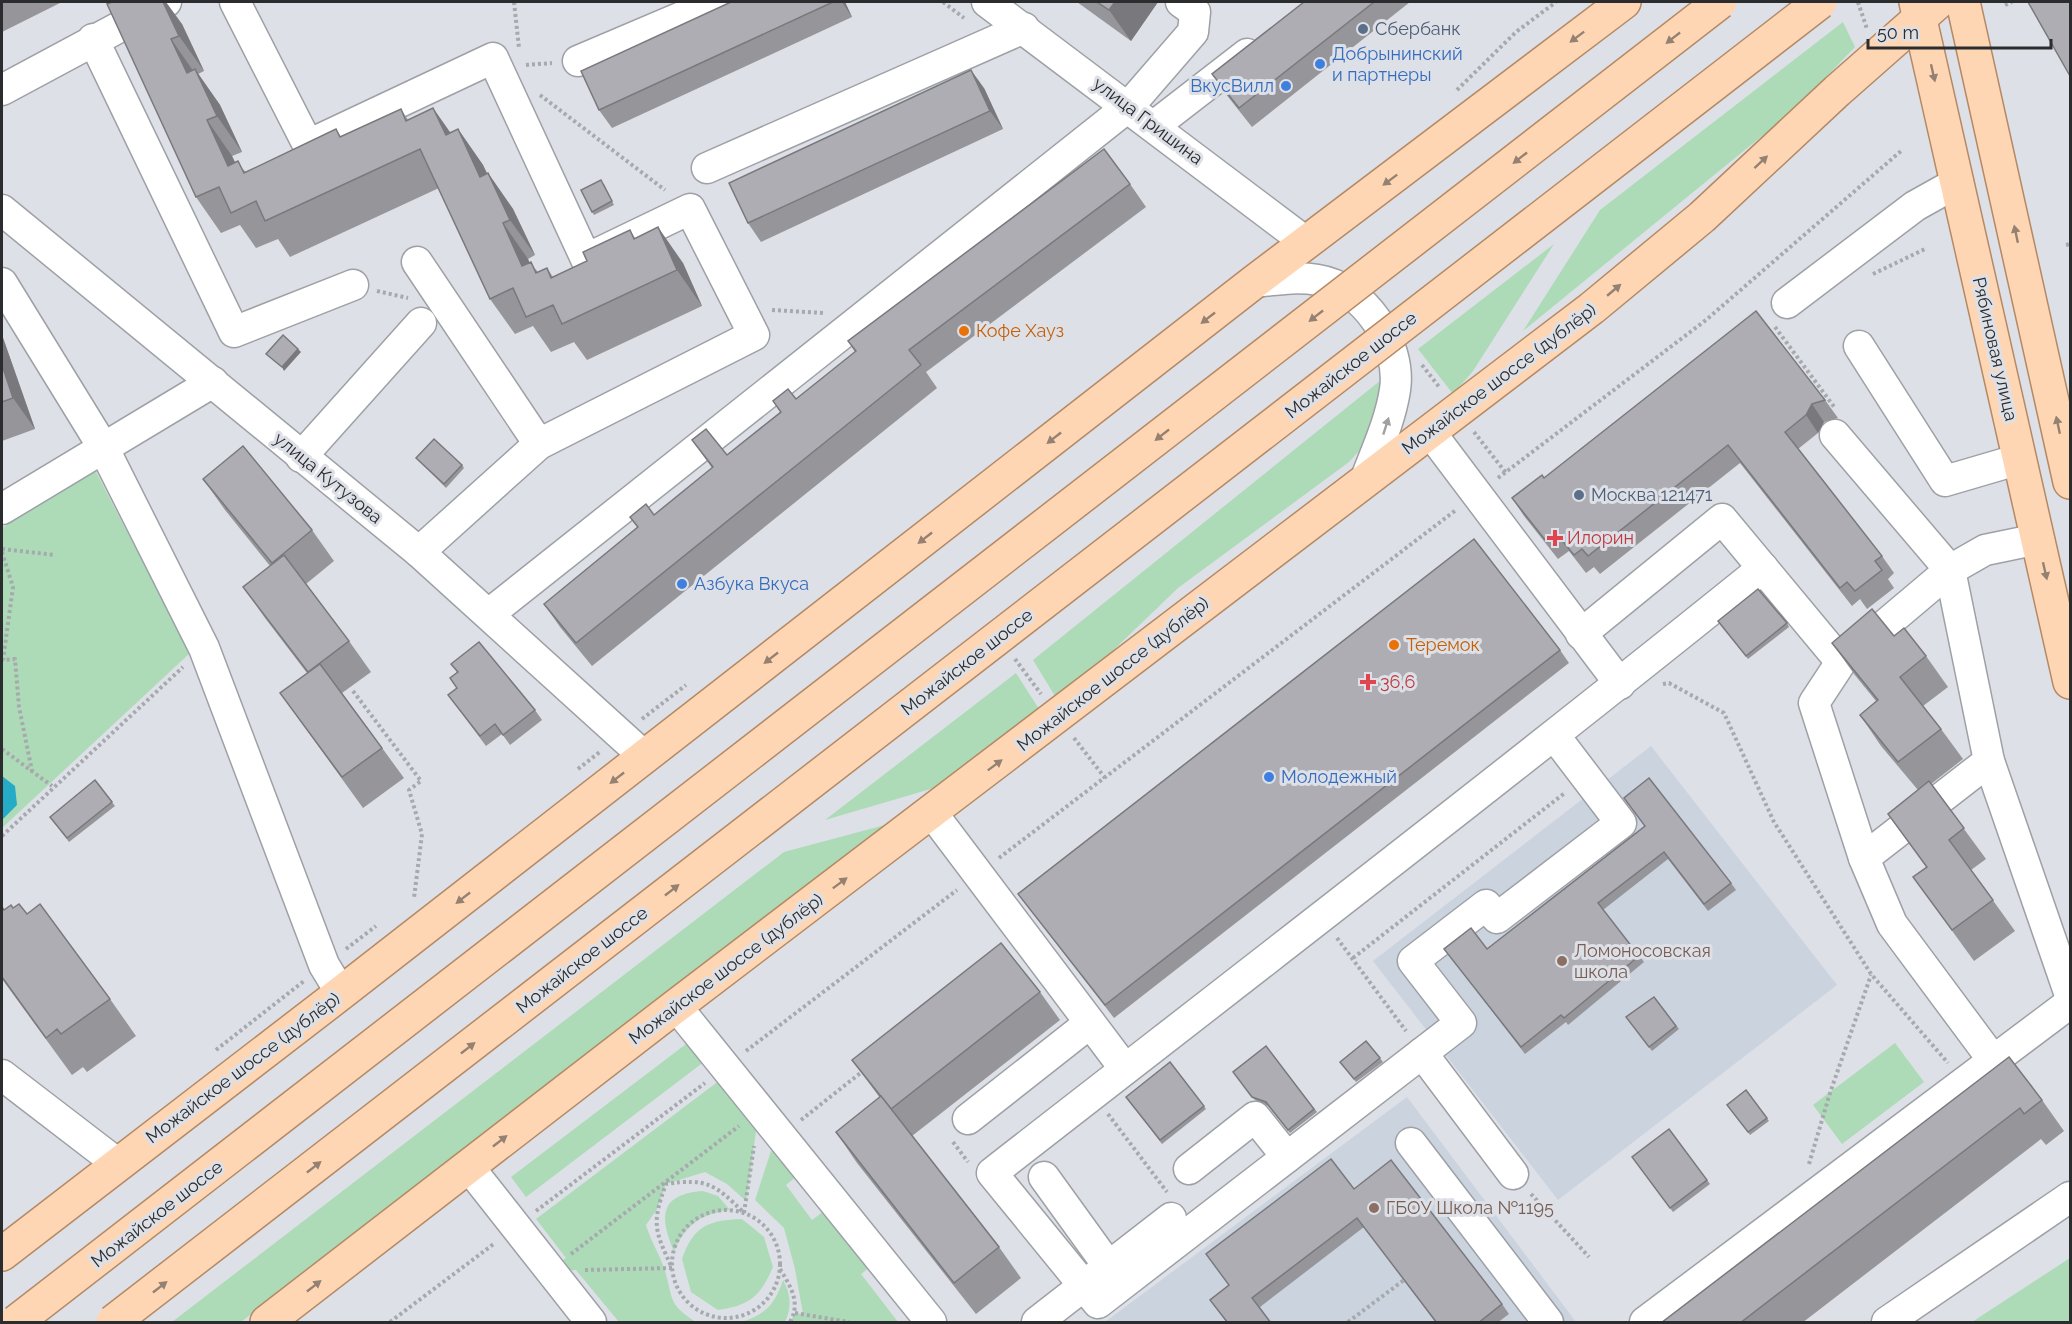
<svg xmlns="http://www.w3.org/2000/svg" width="2072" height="1324" font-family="Raleway,sans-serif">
	<rect width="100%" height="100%" fill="#dde0e6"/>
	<g fill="#cbd3df">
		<path d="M1651 746 1837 985 1558 1200 1373 961Z"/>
		<path d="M1407 1097 1576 1322H1105Z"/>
	</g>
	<g fill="#addbb7">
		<path d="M1843 22 1855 47 1795 109 1523 331 1600 210Z"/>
		<path d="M1554 244 1473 371 1453 394 1418 349Z"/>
		<path d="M1386 376 1370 439 1349 462 1178 588 1101 662 1055 696 1033 660Z"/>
		<path d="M95 470 190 653 2 828V528Z"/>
		<path d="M1016 673 1039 709 934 788 825 820Z"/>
		<path d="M885 825 241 1322H172L784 852Z"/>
		<path d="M698 1035 713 1055 526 1197 511 1177Z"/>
		<path d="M1895 1043 1924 1082 1842 1144 1813 1105Z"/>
		<path d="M728 1074 759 1111 746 1201 727 1184 705 1172 666 1184 657 1209 646 1225C651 1242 659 1253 664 1268 674 1298 666 1303 696 1322H619L576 1270 549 1271 566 1258 536 1219Z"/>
		<path d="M771 1151 790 1156 803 1171 786 1185 812 1220 832 1205 877 1262 861 1274 898 1322H790L795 1313 803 1314 795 1269 784 1228 755 1200Z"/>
		<path d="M703 1191 718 1196 730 1210C701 1214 686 1224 674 1251 659 1216 660 1194 703 1191Z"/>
		<path d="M742 1219 764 1237 773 1267C760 1297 750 1305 718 1310L691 1292 682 1259C693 1226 709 1220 742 1219Z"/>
		<path d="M2070 1258V1322H1972Z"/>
		<path d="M783 1280C791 1295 792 1307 785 1322H742C766 1314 775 1304 783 1280Z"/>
	</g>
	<path fill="#25abc6" d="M2 776 15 786 17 805 2 820Z"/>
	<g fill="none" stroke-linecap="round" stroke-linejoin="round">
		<g stroke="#9da1a6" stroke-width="33">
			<g id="minor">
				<path d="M235 2 308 145 493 58 586 259 690 209 754 335 539 444 419 552"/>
				<path d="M987 2 1307 243"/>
				<path d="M93 39 234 332 353 285"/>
				<path d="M578 61 717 2"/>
				<path d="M2 90 166 2"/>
				<path d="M1154 126 1247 54"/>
				<path d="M707 168 1024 28"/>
				<path d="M2 210 419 552 644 756"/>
				<path d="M417 262 539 444"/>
				<path d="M1254 282C1275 280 1296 276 1318 280 1364 287 1402 344 1395 390 1390 422 1376 451 1365 481"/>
				<path d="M2 283 103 447 204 648 324 965 341 993"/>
				<path d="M1787 303 1915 206 1958 182"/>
				<path d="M1859 346 1945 481 2020 459"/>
				<path d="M1430 432 1620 684"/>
				<path d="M1835 435 1950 570 1989 761 2070 995"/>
				<path d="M301 457 421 323"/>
				<path d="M2 509 213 382"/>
				<path d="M489 614 1129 106 1193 32 1195 12 1181 2"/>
				<path d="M1581 634 1722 519 1841 662"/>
				<path d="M1554 735 1621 823 1497 918 1486 905 1413 961 1461 1023 1098 1303 992 1173C1250 972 1509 773 1763 568"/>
				<path d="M932 813 1125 1069"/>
				<path d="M1864 858 1989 761"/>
				<path d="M676 1006 931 1322"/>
				<path d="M1422 1053 1513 1174"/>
				<path d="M1993 1060 1892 924 1864 858 1814 703 1841 662 1950 570 1985 550 2038 539"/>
				<path d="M2 1075 118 1164"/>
				<path d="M968 1119 1090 1023"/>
				<path d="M1411 1143 1548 1322"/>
				<path d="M468 1166 591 1322"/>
				<path d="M1189 1169 1255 1117 1287 1157"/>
				<path d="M1044 1177 1109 1267"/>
				<path d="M1037 1322 1171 1218"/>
				<path d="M1645 1322 2070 1003"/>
				<path d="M1887 1322 2070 1197"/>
			</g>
		</g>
		<g stroke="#b48965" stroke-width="36">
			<g id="major">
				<path d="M1916 2 2070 682"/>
				<path d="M1963 2 2070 482"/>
				<path d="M2 1254 341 993 1254 282 1624 2"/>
				<path d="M267 1322 676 1006 1592 308 1702 217 1837 91 1938 2"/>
			</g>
		</g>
		<g stroke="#a6a9ad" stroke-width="4" stroke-dasharray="3 3" stroke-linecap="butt">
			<path d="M514 2 519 48"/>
			<path d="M943 2 964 18"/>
			<path d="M1858 2 1867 29"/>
			<path d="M2005 5 2012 2"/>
			<path d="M526 65 552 63"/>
			<path d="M1457 90 1516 32 1556 2"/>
			<path d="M540 95 665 190"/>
			<path d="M2066 245 2070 244"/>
			<path d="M1873 274 1925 249"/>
			<path d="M377 291 408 298"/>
			<path d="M772 310 824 313"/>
			<path d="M1775 327 1835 408"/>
			<path d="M1422 365 1440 388"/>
			<path d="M1474 432 1506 473"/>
			<path d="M1498 478 1706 320 1901 151"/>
			<path d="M2 549 55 555"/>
			<path d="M2 552 13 587 3 660 15 659 19 707 32 771"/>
			<path d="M1015 659 1041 694"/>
			<path d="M1663 684 1669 683 1724 713 1774 822 1871 974 1948 1063"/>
			<path d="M353 691 421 781 409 790 422 834 414 898"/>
			<path d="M642 719 686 685"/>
			<path d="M1074 738 1105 778"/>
			<path d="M2 749 52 786"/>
			<path d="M578 769 601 751"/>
			<path d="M2 836 183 667"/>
			<path d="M999 858 1456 510"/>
			<path d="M1337 938 1406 1031"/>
			<path d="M346 949 376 926"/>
			<path d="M1353 958 1566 792"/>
			<path d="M216 1050 304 981"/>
			<path d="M746 1051 957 890"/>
			<path d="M1108 1114 1167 1192"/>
			<path d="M801 1120 863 1071"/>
			<path d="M953 1142 968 1162"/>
			<path d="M1809 1164 1830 1093 1871 975"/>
			<path d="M1531 1194 1589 1257"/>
			<circle cx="726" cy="1264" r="54"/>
			<path d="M536 1211 705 1083"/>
			<path d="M744 1213 754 1146"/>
			<path d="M571 1254 739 1126"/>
			<path d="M780 1269C791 1287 801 1303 790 1322"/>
			<path d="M585 1270 672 1268C655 1231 651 1224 666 1184 707 1178 715 1184 744 1213"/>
			<path d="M795 1313 849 1322"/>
			<path d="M390 1322 495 1243"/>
			<path d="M1348 1322 1404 1280"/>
		</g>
		<use href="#minor" stroke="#fff" stroke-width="30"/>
		<use href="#major" stroke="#ffd6b4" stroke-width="33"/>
		<g stroke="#b48965" stroke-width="36" stroke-linecap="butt">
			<g id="major-bridge">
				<path d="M16 1322 1720 2"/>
				<path d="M113 1322 1820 2"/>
			</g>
		</g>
		<use href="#major-bridge" stroke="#ffd6b4" stroke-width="33"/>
	</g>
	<g fill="#95959a">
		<path d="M2 2H59L60 3 2 32Z"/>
		<path d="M731 2H845L852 17 612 128 599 110Z"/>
		<path d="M1077 2H1158L1131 41Z"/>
		<path d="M1304 2H1410L1252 127 1225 93 1212 74Z"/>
		<path d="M107 4 182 24 204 71 198 74 220 105 242 152 232 156 235 162 246 172 336 129 341 137 401 109 408 120 433 108 450 132 458 129 483 165 487 173H488L513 209 535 255 528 259 529 262 538 272 547 268 553 277 587 261 630 230 635 238 683 263 702 306 587 360 574 342 551 352 533 326 515 334 490 299 439 188 290 257 278 239 256 248 240 225 221 233 196 197Z"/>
		<path d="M984 88 1003 129 761 242 748 223Z"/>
		<path d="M604 184 614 205 594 215 592 212Z"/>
		<path d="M1130 184 1146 207 926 372 937 388 592 666 560 627 544 604 637 527 630 517 654 515 712 468 692 440 727 455 780 412 773 401 796 399 855 352 848 341Z"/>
		<path d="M2 335 35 429 2 441Z"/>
		<path d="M1825 400 1838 418 1824 422 1818 433 1798 449 1882 556 1894 573 1888 579 1894 588 1867 609 1860 599 1852 606 1740 463 1600 574 1594 567 1586 573 1569 551 1558 559 1524 516 1512 498Z"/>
		<path d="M416 458 462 465 464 468 446 488Z"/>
		<path d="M203 479 312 530 334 561 306 584 349 641 371 672 342 693 404 778 363 808 280 693 307 673 265 618 243 587 270 566 225 510Z"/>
		<path d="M1718 621 1787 623 1789 627 1748 659Z"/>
		<path d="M1894 636 1926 656 1948 687 1923 706 1941 729 1963 759 1931 784 1986 859 1971 870 2015 931 1974 961 1913 877 1926 867 1888 814 1918 790 1881 746 1860 715 1876 701 1854 674 1832 643Z"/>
		<path d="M1560 650 1569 663 1114 1018 1018 894Z"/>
		<path d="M451 664 535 710 542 720 510 745 502 734 486 746 448 695 457 688 450 678 457 672Z"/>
		<path d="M95 780 115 806 69 842 50 817Z"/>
		<path d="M1645 826 1731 883 1736 890 1708 911 1668 859 1603 910 1644 962 1568 1025 1566 1022 1525 1054 1449 955 1487 949Z"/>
		<path d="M2 907 4 910 13 908 27 914 110 999 136 1036 87 1072 83 1067 72 1075 2 979Z"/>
		<path d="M1040 992 1060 1020 912 1136 999 1247 1021 1278 976 1314 857 1163 836 1132 880 1098 852 1060Z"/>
		<path d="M1654 997 1679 1029 1652 1051 1626 1017Z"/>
		<path d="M1366 1041 1383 1062 1356 1082 1340 1062Z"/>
		<path d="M1266 1046 1317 1112 1290 1133 1268 1106 1255 1100 1233 1072Z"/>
		<path d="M2009 1057 2042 1100 2064 1131 2046 1145 2041 1139 1802 1323H1661Z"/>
		<path d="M1170 1062 1206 1109 1162 1144 1126 1097Z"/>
		<path d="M1746 1090 1769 1121 1750 1135 1727 1105Z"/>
		<path d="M1669 1129 1710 1184 1673 1212 1632 1157Z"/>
		<path d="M1354 1189 1502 1304 1509 1314 1497 1323H1436L1364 1227 1260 1307 1271 1323H1227L1210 1300 1229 1285 1206 1254Z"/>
	</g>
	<g fill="#79797d">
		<path d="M163 2H166L182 24 204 71 179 36Z"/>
		<path d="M842 2H845L852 17Z"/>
		<path d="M1115 2H1158L1131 41 1109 10Z"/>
		<path d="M171 39 196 75 187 73Z"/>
		<path d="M195 69 220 105 242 152 217 116Z"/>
		<path d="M971 70 984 88 1003 129 990 111Z"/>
		<path d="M433 108 458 144 446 135Z"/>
		<path d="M207 120 232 156 253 201 228 166Z"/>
		<path d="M458 129 483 165 505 213 480 177Z"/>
		<path d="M488 173 513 209 535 255 510 220Z"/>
		<path d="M503 223 528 259 547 301 522 266Z"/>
		<path d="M658 227 683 263 702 306 677 270Z"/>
		<path d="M2 335 35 429 13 398 2 365Z"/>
		<path d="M298 349 301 352 284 371 282 367Z"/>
		<path d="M1812 404 1824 422 1818 433 1806 415Z"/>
	</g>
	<g fill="#adadb3" stroke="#79797d" stroke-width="1.5">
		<path d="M112 2H163L179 36 171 39 187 73 195 69 217 116 207 120 228 166 238 161 244 173 336 129 340 137 401 109 406 121 433 108 446 135 458 129 480 177 488 173 510 220 503 223 522 266 531 262 536 273 547 268 551 278 587 261 583 252 630 230 634 239 658 227 677 270 562 324 553 305 526 317 513 288 490 299 420 149 265 221 256 201 231 213 219 187 196 197 107 4Z"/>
		<path d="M731 2H833L599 110 581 71Z"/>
		<path d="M1097 2H1115L1109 10Z"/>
		<path d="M1304 2H1374L1239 108 1212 74Z"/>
		<path d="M2028 2H2070V76Z"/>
		<path d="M971 70 990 111 748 223 729 183Z"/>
		<path d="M1104 149 1130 184 909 350 921 365 576 643 544 604 638 527 630 517 646 504 654 515 713 467 692 440 706 429 727 455 781 412 773 401 788 389 796 399 856 351 848 341Z"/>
		<path d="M601 180 612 201 592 212 581 190Z"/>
		<path d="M1756 311 1825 400 1812 404 1806 415 1785 432 1882 556 1875 561 1882 570 1855 591 1847 582 1840 588 1728 445 1588 556 1582 549 1574 555 1556 533 1546 541 1512 498 1542 475 1544 478Z"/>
		<path d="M283 335 298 349 282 367 266 354Z"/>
		<path d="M2 365 13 398 2 402Z"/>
		<path d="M434 439 462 465 444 484 416 458Z"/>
		<path d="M243 446 312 530 272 563 203 479Z"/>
		<path d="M1474 539 1560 650 1105 1005 1018 894Z"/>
		<path d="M284 555 349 641 308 672 243 587Z"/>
		<path d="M1758 589 1787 623 1746 656 1718 621Z"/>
		<path d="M1872 609 1894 636 1904 628 1926 656 1900 677 1941 729 1898 762 1860 715 1878 700 1832 643Z"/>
		<path d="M479 642 535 710 503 735 495 724 480 736 448 695 457 688 450 678 458 672 451 664Z"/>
		<path d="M320 664 382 748 342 777 280 693Z"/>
		<path d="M1649 778 1731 883 1704 904 1664 852 1598 903 1639 956 1564 1018 1561 1015 1521 1047 1444 949 1471 928 1487 949 1645 826 1624 798Z"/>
		<path d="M95 780 112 802 67 838 50 817Z"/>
		<path d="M1929 781 1964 828 1949 840 1993 900 1952 930 1913 877 1927 867 1888 814Z"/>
		<path d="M19 904 27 914 40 904 110 999 61 1034 57 1029 46 1038 2 977V907L4 910 11 905 13 908Z"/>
		<path d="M1001 943 1040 992 891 1109 852 1060Z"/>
		<path d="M1654 997 1676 1026 1649 1047 1626 1017Z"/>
		<path d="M1366 1041 1380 1058 1354 1079 1340 1062Z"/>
		<path d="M1266 1046 1314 1109 1288 1130 1266 1102 1252 1097 1233 1072Z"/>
		<path d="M2009 1057 2042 1100 2024 1114 2020 1108 1740 1323H1661Z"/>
		<path d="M1170 1062 1204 1106 1160 1140 1126 1097Z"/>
		<path d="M1746 1090 1767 1118 1748 1132 1727 1105Z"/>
		<path d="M881 1096 999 1247 954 1283 836 1132Z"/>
		<path d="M1669 1129 1707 1180 1670 1208 1632 1157Z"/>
		<path d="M1331 1159 1354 1189 1391 1160 1502 1304 1478 1323H1437L1357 1218 1252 1298 1271 1323H1228L1210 1300 1229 1285 1206 1254Z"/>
	</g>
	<defs><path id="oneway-solid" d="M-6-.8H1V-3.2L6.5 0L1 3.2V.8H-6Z" transform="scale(1.5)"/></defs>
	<g fill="#948171">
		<use href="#oneway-solid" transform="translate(1577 37) rotate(143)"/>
		<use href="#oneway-solid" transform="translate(1673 38) rotate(142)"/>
		<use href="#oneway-solid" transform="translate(1933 73) rotate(77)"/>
		<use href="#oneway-solid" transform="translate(1520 158) rotate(142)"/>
		<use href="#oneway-solid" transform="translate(1761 162) rotate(-43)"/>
		<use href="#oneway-solid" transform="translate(1390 180) rotate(143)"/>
		<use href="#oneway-solid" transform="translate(2016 234) rotate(-102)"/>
		<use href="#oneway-solid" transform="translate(1614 290) rotate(-40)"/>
		<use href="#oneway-solid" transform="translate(1316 316) rotate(142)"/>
		<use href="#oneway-solid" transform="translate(1208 318) rotate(142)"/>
		<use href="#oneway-solid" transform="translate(2058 425) rotate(-102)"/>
		<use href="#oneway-solid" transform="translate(1162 435) rotate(142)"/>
		<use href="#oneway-solid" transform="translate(1054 438) rotate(142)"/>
		<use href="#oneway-solid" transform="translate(925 538) rotate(142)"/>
		<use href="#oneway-solid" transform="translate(2045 571) rotate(77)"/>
		<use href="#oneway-solid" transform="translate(771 658) rotate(142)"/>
		<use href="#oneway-solid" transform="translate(995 765) rotate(-37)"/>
		<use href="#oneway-solid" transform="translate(617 778) rotate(142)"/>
		<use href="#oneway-solid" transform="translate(840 883) rotate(-37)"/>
		<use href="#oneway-solid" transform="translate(672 890) rotate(-38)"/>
		<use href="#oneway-solid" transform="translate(463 898) rotate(142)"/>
		<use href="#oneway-solid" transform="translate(468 1048) rotate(-38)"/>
		<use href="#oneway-solid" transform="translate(500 1141) rotate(-38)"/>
		<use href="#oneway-solid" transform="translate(314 1167) rotate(-38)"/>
		<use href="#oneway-solid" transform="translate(314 1286) rotate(-38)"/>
		<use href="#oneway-solid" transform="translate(160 1287) rotate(-38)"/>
	</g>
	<use fill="#9fa0a1" href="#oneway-solid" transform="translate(1386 426) rotate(-72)"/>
	<g fill="#5c6f8a" stroke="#dde0e6" stroke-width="2">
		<circle cx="1363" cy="29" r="6"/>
		<circle cx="1579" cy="495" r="6"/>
	</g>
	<g fill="#3f7fe0" stroke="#dde0e6" stroke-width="2">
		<circle cx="1320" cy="64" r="6"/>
		<circle cx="1286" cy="86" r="6"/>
		<circle cx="682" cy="584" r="6"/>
		<circle cx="1269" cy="777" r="6"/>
	</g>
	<g fill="#e8710a" stroke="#dde0e6" stroke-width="2">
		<circle cx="964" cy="331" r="6"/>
		<circle cx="1394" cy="645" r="6"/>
	</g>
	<g fill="#e0444e" stroke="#dde0e6" stroke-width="2">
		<path d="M1552 529h6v6h6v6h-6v6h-6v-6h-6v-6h6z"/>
		<path d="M1365 673h6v6h6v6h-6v6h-6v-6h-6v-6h6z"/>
	</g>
	<g fill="#8d6e63" stroke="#dde0e6" stroke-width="2">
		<circle cx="1562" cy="961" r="6"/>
		<circle cx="1374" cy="1208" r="6"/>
	</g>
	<g text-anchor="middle" stroke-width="6" stroke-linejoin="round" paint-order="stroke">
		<g font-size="18" fill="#4e5e75" stroke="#dde0e6" text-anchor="start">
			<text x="1375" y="35">Сбербанк</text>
			<text x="1591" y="501">Москва 121471</text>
		</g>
		<g font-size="18" fill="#366cbe" stroke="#dde0e6" text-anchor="start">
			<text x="1332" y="60">Добрынинский<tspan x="1332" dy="21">и партнеры</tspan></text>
			<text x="1274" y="92" text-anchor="end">ВкусВилл</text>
			<text x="694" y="590">Азбука Вкуса</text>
			<text x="1281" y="783">Молодежный</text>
		</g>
		<g font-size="18" fill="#2a2c2e" stroke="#dde0e6">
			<text transform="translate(1148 121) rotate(37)" y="6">улица Гришина</text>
			<text transform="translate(1995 349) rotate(77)" y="6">Рябиновая улица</text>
			<text transform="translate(1351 365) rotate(-38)" y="6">Можайское шоссе</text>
			<text transform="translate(1499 379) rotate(-37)" y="6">Можайское шоссе (дублёр)</text>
			<text transform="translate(328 478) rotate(39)" y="6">улица Кутузова</text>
			<text transform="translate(967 662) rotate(-38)" y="6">Можайское шоссе</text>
			<text transform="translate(1113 674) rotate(-38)" y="6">Можайское шоссе (дублёр)</text>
			<text transform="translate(582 960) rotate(-38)" y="6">Можайское шоссе</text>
			<text transform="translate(726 969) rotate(-37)" y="6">Можайское шоссе (дублёр)</text>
			<text transform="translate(243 1068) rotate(-37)" y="6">Можайское шоссе (дублёр)</text>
			<text transform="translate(157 1214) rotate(-38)" y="6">Можайское шоссе</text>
		</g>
		<g font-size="18" fill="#c56008" stroke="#dde0e6" text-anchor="start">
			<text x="976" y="337">Кофе Хауз</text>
			<text x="1406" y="651">Теремок</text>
		</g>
		<g font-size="18" fill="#be3a42" stroke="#dde0e6" text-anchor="start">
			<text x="1567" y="544">Илорин</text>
			<text x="1380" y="688">36,6</text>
		</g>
		<g font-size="18" fill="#785e54" stroke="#dde0e6" text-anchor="start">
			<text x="1574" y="957">Ломоносовская<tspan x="1574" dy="21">школа</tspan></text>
			<text x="1386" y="1214">ГБОУ Школа №1195</text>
		</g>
	</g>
	<rect width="2072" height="1324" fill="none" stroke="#2a2c2e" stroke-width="6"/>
	<path d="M1868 39v9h183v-9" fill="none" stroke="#2a2c2e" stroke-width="3"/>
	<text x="1877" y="39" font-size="18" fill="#2a2c2e" stroke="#dde0e6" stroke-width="4.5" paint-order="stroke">50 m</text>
</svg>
